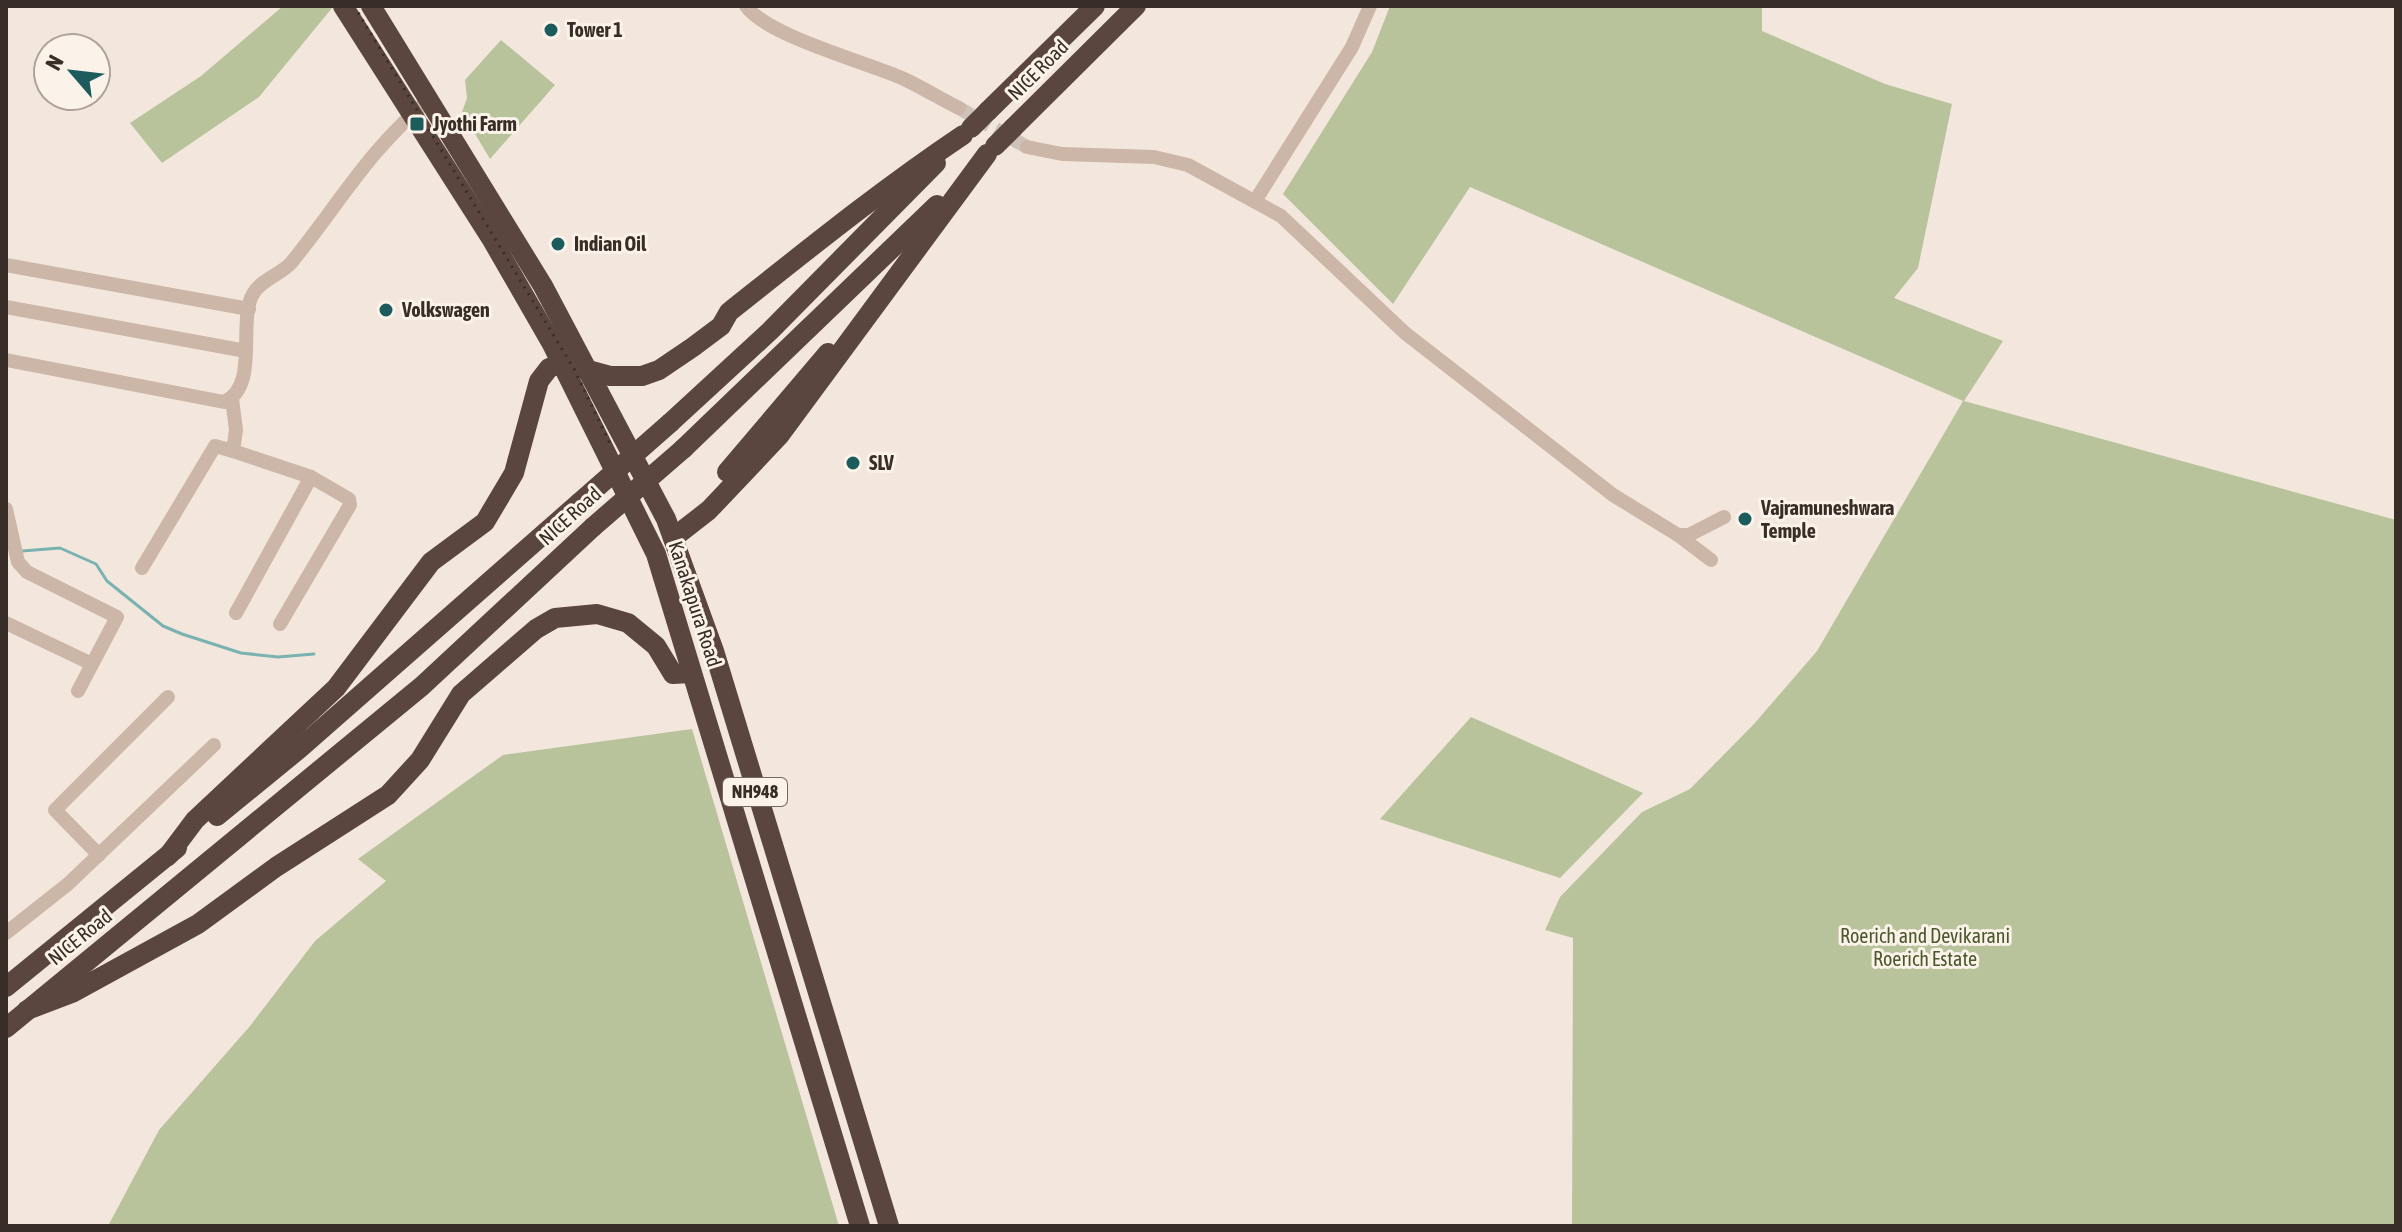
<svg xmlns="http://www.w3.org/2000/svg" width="2402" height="1232" font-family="'Asap Condensed',sans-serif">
	<rect width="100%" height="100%" fill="#f3e7dd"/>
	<g fill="#b8c39c">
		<path d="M283 6 332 8 259 97 162 163 130 123 201 76Z"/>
		<path d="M1390 6H1762V31L1885 84 1952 104 1918 268 1894 298 2003 341 1964 401 2396 520V1226H1572L1573 938 1545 930 1560 897 1642 812 1690 789 1754 724 1817 651 1963 401 1470 187 1393 304 1283 194 1372 52Z"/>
		<path d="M501 40 555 85 490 159 462 112 467 98 465 80Z"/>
		<path d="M1471 717 1643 793 1560 878 1380 819Z"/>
		<path d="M692 729 839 1226H108L159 1130 250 1026 315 941 386 881 358 859 503 755Z"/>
	</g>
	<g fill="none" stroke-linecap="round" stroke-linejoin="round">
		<path stroke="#7ab2b1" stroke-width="3" d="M22 551 60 548 96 564 107 581 163 626 182 634 241 653 278 657 314 654"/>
		<path stroke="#cec2b9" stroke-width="14" stroke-dasharray="14 7" stroke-linecap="butt" d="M959 108 1027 147"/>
		<g stroke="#ccb6a8" stroke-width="14">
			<path d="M746 6C767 36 866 62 904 79 923 88 941 99 959 108"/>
			<path d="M1027 147 1062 154 1154 157 1188 165 1281 216 1405 333 1613 495 1678 535H1689L1724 517"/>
			<path d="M1255 201 1352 47 1370 6"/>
			<path d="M6 265 249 309"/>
			<path d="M6 307 246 351"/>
			<path d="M6 360 224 402C260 387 237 321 253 294 260 280 280 275 291 263 339 204 369 149 430 99"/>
			<path d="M232 399 236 430 233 451 311 477 349 499 350 505 280 624"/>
			<path d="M6 509 18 562 27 572 117 617 78 691"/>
			<path d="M1678 535 1711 560"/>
			<path d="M142 568 215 446 233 451"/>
			<path d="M236 613 311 477"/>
			<path d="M6 623 92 664"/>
			<path d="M99 855 55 810 168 697"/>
			<path d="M6 933 68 884 214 745"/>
		</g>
		<g stroke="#5a463f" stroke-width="20">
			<path d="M343 6 491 238 552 344 656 554 860 1226"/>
			<path d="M371 6 543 286 666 519 714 651 889 1226"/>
			<path d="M988 111 1095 6"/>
			<path d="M1013 128 1136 6"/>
			<path d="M670 423 770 331 936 163"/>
			<path d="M683 449 937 205"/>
			<path d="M727 472 828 353"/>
			<path d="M673 538 709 510 779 436 987 154"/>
			<path d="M217 816 299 749 579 503"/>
			<path d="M168 856 195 820 336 688 431 562 485 522 514 473 539 381 549 368 562 363 610 376H642L659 370 693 347 721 326 729 312C806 251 881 190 963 135"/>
			<path d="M6 987 177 848"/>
			<path d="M27 1010 72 993 198 924 276 867 388 795 420 760 461 694 536 629 555 618 597 614 628 623 656 646 673 674 691 673"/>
			<path d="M6 1028 422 686 593 527"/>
		</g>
		<path stroke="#392d28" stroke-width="3" stroke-dasharray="2 6" stroke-linecap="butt" d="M354 6 574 369 612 448"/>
		<g stroke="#5a463f" stroke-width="20">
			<path d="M971 128 988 111"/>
			<path d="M995 146 1013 128"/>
			<path d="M579 503 670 423"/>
			<path d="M593 527 683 449"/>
		</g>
	</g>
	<g fill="#1c5c5c" stroke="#fbf2e9" stroke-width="3">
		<circle cx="551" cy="30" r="8"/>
		<rect x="409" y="116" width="16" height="16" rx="4"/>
		<circle cx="558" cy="244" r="8"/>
		<circle cx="386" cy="310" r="8"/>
		<circle cx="853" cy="463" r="8"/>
		<circle cx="1745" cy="519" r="8"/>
	</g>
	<g text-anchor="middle" stroke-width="6" stroke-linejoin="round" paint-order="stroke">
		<rect fill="#fbf2e9" stroke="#736862" stroke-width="2" x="723" y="778" width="64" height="28" rx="6"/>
		<g font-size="18" font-weight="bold" fill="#392d28">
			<text x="755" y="798">NH948</text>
		</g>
		<g font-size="20" font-weight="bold" fill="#392d28" stroke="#fbf2e9" text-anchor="start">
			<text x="567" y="37">Tower 1</text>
			<text x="433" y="131">Jyothi Farm</text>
			<text x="574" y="251">Indian Oil</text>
			<text x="402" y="317">Volkswagen</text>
			<text x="869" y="470">SLV</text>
			<text x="1761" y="515">Vajramuneshwara<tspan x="1761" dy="23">Temple</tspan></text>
		</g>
		<g font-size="20" fill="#392d28" stroke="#fbf2e9">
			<text transform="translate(1038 70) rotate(-45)" y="7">NICE Road</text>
			<text transform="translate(570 516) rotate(-42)" y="7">NICE Road</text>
			<text transform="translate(695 604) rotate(72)" y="7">Kanakapura Road</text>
			<text transform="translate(80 937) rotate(-39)" y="7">NICE Road</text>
		</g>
		<g font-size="20" fill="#4a582b" stroke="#fbf2e9">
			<text x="1925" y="943">Roerich and Devikarani<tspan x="1925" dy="23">Roerich Estate</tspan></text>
		</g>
	</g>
	<rect width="2402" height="1232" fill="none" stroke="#392d28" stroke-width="16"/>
	<g transform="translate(72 72) rotate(298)"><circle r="38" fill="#fbf2e9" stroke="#ada39c" stroke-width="2"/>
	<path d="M0-6L14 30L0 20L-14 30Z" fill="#1c5c5c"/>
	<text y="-12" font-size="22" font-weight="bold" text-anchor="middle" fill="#392d28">N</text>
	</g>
</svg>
